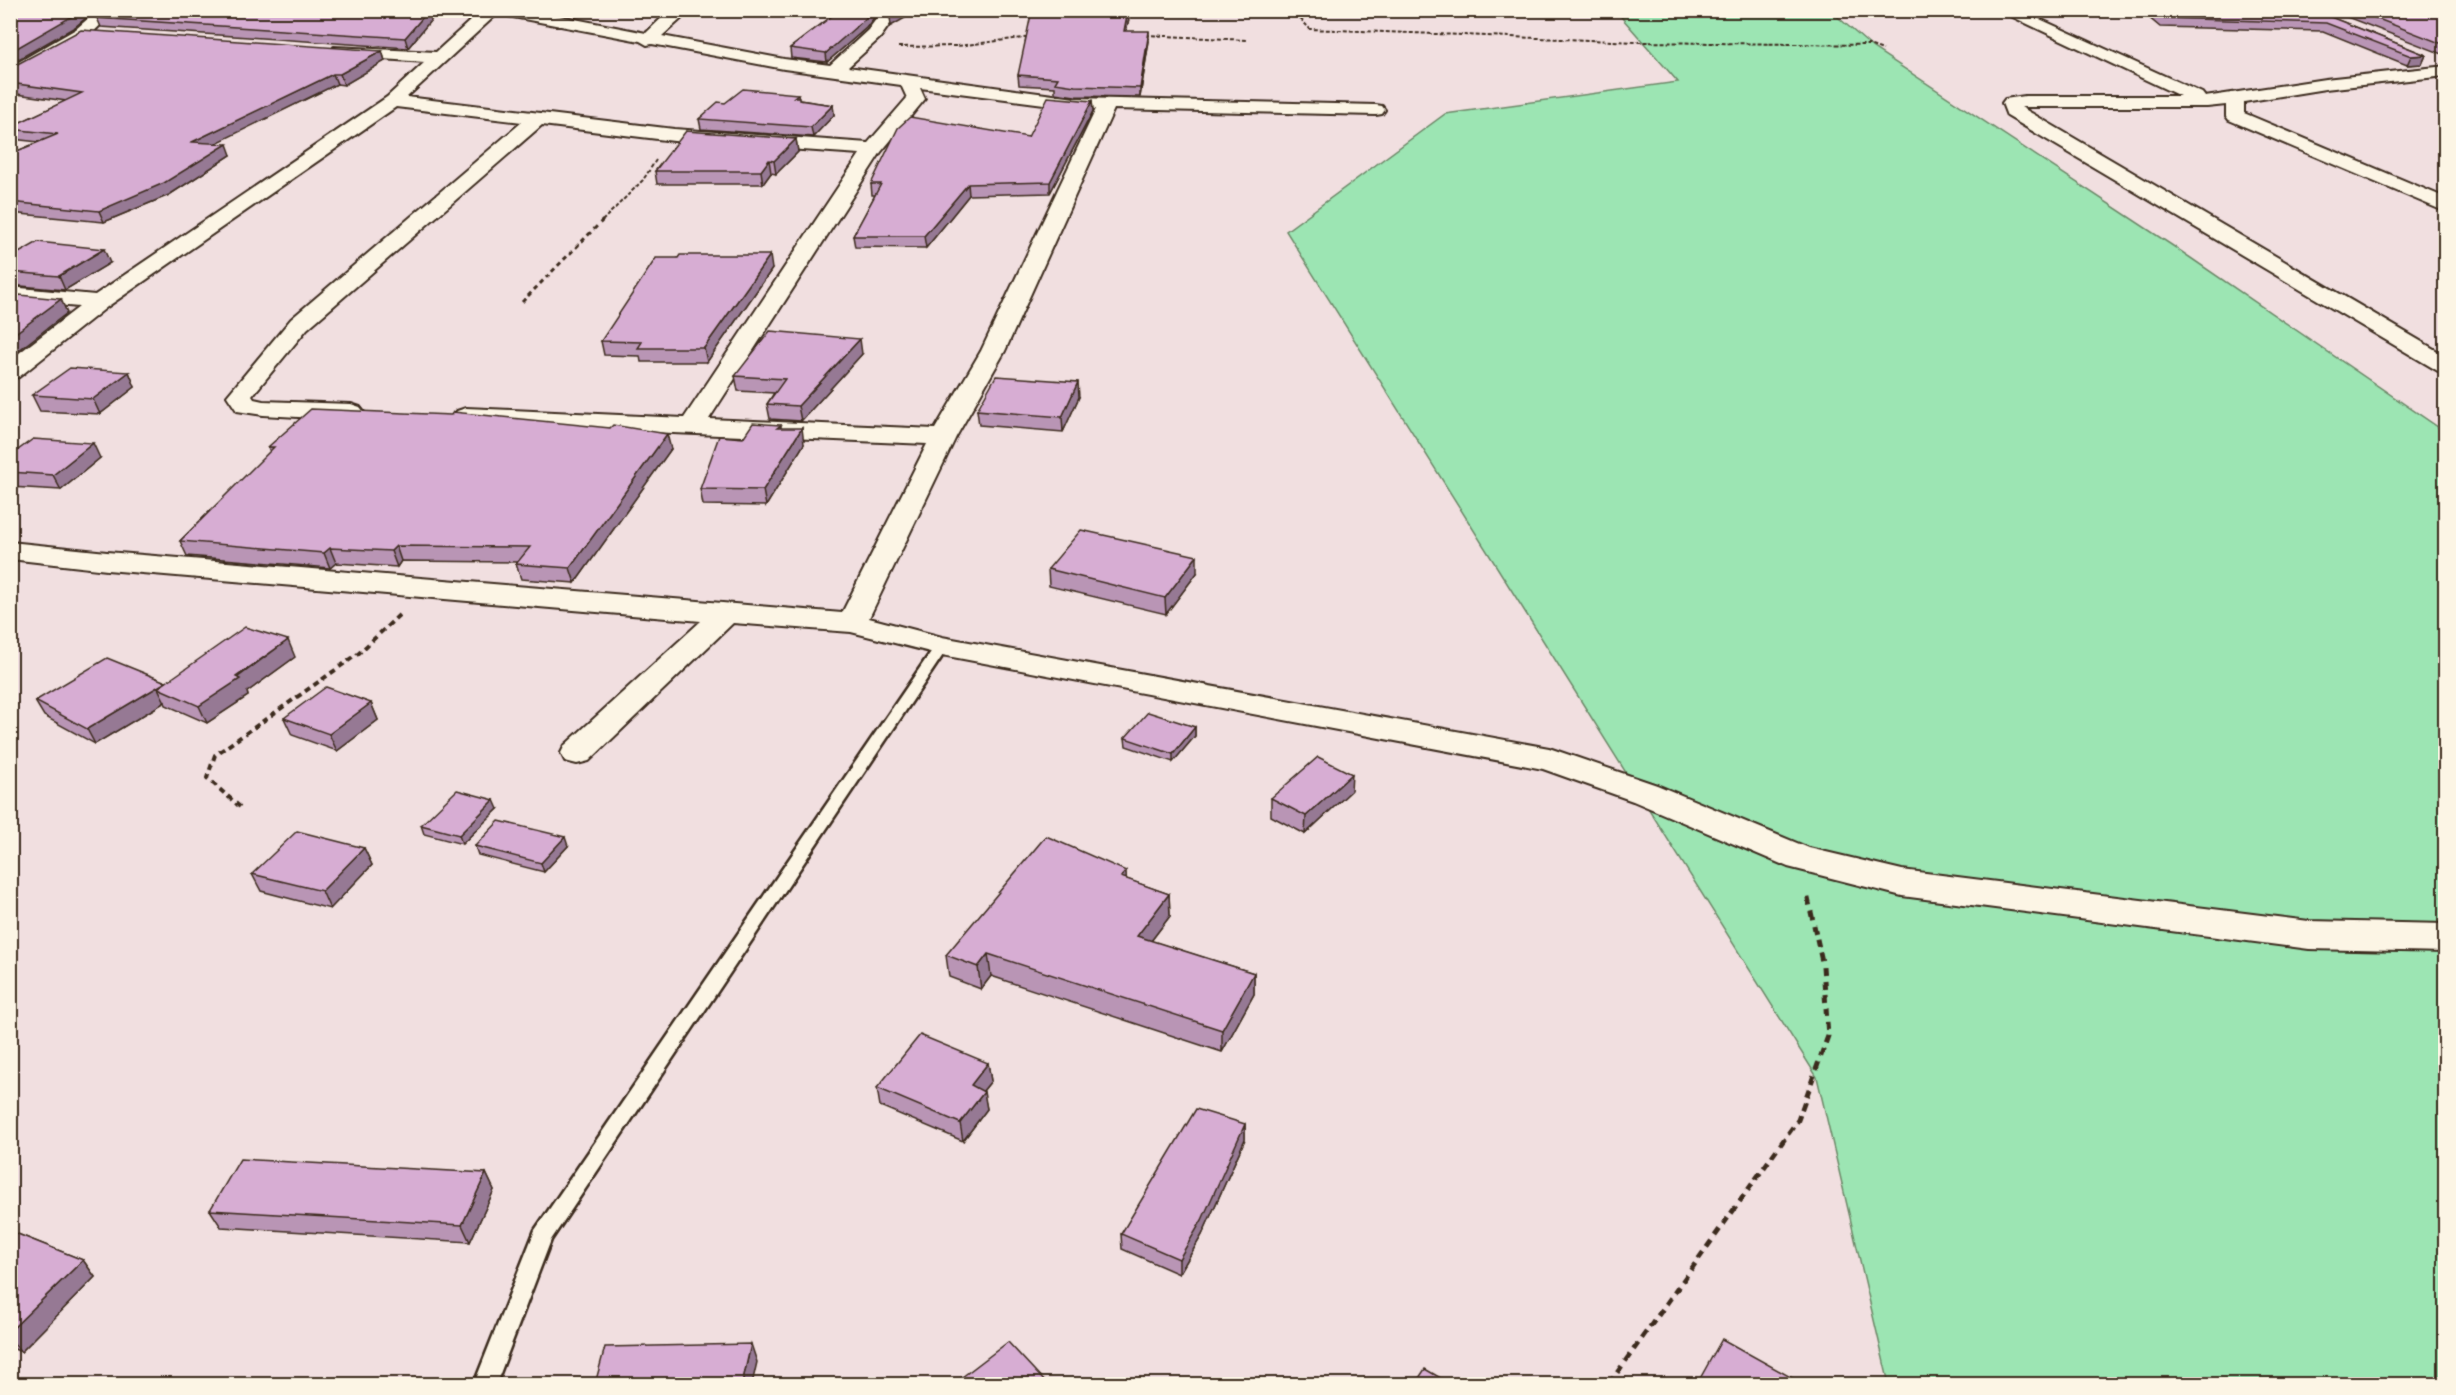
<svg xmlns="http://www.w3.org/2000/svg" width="2456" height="1395" font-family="'Comic Neue',sans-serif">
	<rect width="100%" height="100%" fill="#f1dfe0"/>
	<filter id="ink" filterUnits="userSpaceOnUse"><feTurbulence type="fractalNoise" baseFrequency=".0167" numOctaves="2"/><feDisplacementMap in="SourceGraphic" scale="12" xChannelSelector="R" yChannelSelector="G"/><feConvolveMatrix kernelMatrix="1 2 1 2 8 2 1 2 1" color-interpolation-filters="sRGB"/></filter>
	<g filter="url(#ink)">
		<path fill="#9ce5b3" stroke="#6c8868" stroke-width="1.5" d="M1616 11H1831L1873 48 2179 250 2445 432V1384H1889L1817 1077 1286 231 1445 114 1678 82Z"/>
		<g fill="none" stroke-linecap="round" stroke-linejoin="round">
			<g stroke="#3b2a1e" stroke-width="5">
				<path id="service" d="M942 642 949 646 551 1240 496 1384H474L535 1230 937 643Z"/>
			</g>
			<g stroke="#3b2a1e" stroke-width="4">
				<g id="minor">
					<path d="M98 10H116L88 37 10 79V67L76 29Z"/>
					<path d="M482 10H529L646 33 670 10H686L681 19 662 36 784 59 830 65 868 30 883 10H900L880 38 848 67 1075 98 1376 105 1382 106 1385 110 1382 114 1376 115 1114 109 1005 351 956 437 869 618 942 637 1549 748 1657 785 1809 848 1902 870 2309 921 2446 924V952L2309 949 1902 896 1788 867 1633 801 1543 769 942 655 851 632 733 623 589 761 577 764 565 761 561 753 565 745 701 621 107 570 10 559V542L107 552 842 613 927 444 466 424 457 421 453 416 457 411 466 408 684 418 860 154 674 141 542 125 307 329 252 396 254 399 263 401 351 404 360 407 364 412 360 417 351 420 263 415 237 411 227 396 291 319 522 122 396 107 107 307 19 377 10 379V360L79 307 10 301V287L95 295 387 97 425 62 340 56 334 55 332 51 334 47 436 52ZM497 14 640 41 647 45 652 44 784 69 901 85 907 98 868 143 674 129 407 97ZM920 88 1075 108 1096 109 981 351 935 429 709 419 881 152 925 99Z"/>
					<path d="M1998 10H2020L2202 93 2205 97 2325 79 2446 66V76L2325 89 2244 102V113L2446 198V212L2229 120 2226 116V105L2207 107H2021L2446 356V373L2438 371 2007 116 2002 103 2005 99 2025 96H2180Z"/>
				</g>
			</g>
			<g stroke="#3b2a1e" stroke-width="2" stroke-dasharray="4 2" stroke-linecap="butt">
				<path d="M1292 10 1310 29 1638 42 1869 45 1883 50"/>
				<path d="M1146 35 1247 40"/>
				<path d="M898 47 957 46 1031 37"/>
				<path d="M602 221 643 180 656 160"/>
			</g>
			<path stroke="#3b2a1e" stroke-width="3" stroke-dasharray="4.5 4" stroke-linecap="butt" d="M522 302 603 220"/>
			<path stroke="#3b2a1e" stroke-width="4" stroke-dasharray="6 4.5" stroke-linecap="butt" d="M240 807 207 778 215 755 358 654 399 615"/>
			<path stroke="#3b2a1e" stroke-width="5" stroke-dasharray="8 6" stroke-linecap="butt" d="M1609 1384 1798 1120 1828 1036 1823 966 1807 894"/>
			<use href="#service" fill="#fcf5e5" fill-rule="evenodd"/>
			<use href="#minor" fill="#fcf5e5" fill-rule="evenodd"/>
		</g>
		<g fill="#b995b5" stroke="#3b2a1e" stroke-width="1.5">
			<path d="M439 10 408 48 101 27 97 18Z"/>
			<path d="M559 10H578L572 14Z"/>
			<path d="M840 10H880L866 28 827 62 791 58 790 48Z"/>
			<path d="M1131 10 1126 31 1149 41 1140 97 1075 96 1055 93V87L1019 85 1018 75Z"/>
			<path d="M2146 10H2313L2426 55 2422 64 2407 65 2323 31 2160 27 2147 16Z"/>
			<path d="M2329 10H2445V55Z"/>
			<path d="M382 51 385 61 344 85 337 84 215 143 231 155 169 195 104 222 10 213V154L39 142 12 139 10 135V127L66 101 10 93V68Z"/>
			<path d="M798 94 799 100 833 105 834 115 813 137 701 129 699 119 725 103Z"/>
			<path d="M1092 101 1093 111 1050 193 969 195 926 248 855 247 853 236 875 195H872L871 184 1028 137Z"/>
			<path d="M796 139 798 152 776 174 771 173 763 184H657L655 171Z"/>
			<path d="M10 258 110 263 65 290 10 285Z"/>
			<path d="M678 258 772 269 707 362H641L640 356 604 355 601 341Z"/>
			<path d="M862 354 801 421 770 419 767 404 774 393 738 391 735 376Z"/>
			<path d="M129 372 135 387 100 414 40 411 32 395Z"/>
			<path d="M1079 397 1063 432 979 425 977 410Z"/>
			<path d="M781 425V428L804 444 766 506 703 505 700 489 743 438Z"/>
			<path d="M610 428 671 449 575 583 521 579 516 564 517 562 401 561 397 567 336 563 330 568 187 556 180 541 270 452 268 447Z"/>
			<path d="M10 456 100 458 61 490 10 487Z"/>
			<path d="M1048 569 1197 573 1166 614 1049 586Z"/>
			<path d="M295 657 247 692 248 696 207 723 166 705 165 702 95 744 44 716 35 701 166 682Z"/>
			<path d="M371 703 378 720 337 751 292 735 284 718Z"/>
			<path d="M1195 727V736L1173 762 1126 746 1125 738Z"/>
			<path d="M1351 791 1305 834 1271 816V798Z"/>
			<path d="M498 809 462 844 424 834 421 825Z"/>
			<path d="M475 846H568L544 872 478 855Z"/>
			<path d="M364 848 372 865 330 909 261 891 252 874Z"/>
			<path d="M1126 879 1169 894 1170 916 1151 941 1254 973V994L1222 1052 991 976 981 989 949 977 946 955Z"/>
			<path d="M988 1063 991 1081 983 1091 987 1109 963 1141 880 1106 877 1088Z"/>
			<path d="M1245 1124V1139L1202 1235 1179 1274 1122 1249 1121 1234Z"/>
			<path d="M486 1173 494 1190 470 1242 221 1227 210 1210Z"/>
			<path d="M10 1231 83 1260 95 1277 21 1352 10 1347Z"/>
		</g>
		<g fill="#967994" stroke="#3b2a1e" stroke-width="1.5">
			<path d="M79 10H84L87 17 75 27 10 64V52Z"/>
			<path d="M429 10H439L408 48 405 38Z"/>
			<path d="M571 10H578L572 14Z"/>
			<path d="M872 10H880L866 28 827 62 826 53Z"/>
			<path d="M902 10H919L891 26 890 17Z"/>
			<path d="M1128 10H1131L1124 40V31Z"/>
			<path d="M1149 31V41L1140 97V88Z"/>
			<path d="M382 51 385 61 344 85 340 74Z"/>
			<path d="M2426 55 2422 64 2407 65 2411 56Z"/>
			<path d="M333 74 337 84 196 153 192 142Z"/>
			<path d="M1092 101 1093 111 1050 193V182Z"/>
			<path d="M833 105 834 115 813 137 811 127Z"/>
			<path d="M796 139 798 152 776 174 774 161Z"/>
			<path d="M227 144 231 155 169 195 104 222 99 211Z"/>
			<path d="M769 160 771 173 763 184 761 171Z"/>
			<path d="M968 184 969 195 926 248 924 236Z"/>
			<path d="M104 249 110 263 65 290 59 276Z"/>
			<path d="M770 255 772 269 707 362 704 348Z"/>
			<path d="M61 299 67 313 10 357V337Z"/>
			<path d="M860 339 862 354 801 421 798 406Z"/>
			<path d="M129 372 135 387 100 414 93 399Z"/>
			<path d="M1078 382 1079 397 1063 432 1062 417Z"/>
			<path d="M802 428 804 444 766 506 763 490Z"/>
			<path d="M667 434 671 449 575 583 570 568Z"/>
			<path d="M93 443 100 458 61 490 53 475Z"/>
			<path d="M396 546 401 561 397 567 391 551Z"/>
			<path d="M330 548 336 563 330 568 324 553Z"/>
			<path d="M1197 556V573L1166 614 1165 598Z"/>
			<path d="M288 640 295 657 247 692 248 696 207 723 199 706Z"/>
			<path d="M166 682 158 688 165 702 95 744 87 729Z"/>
			<path d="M371 703 378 720 337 751 329 734Z"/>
			<path d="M1195 727V736L1173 762V754Z"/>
			<path d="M1352 774 1351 791 1305 834 1306 816Z"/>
			<path d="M494 800 498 809 462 844 459 835Z"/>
			<path d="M565 837 568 846 544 872 541 863Z"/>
			<path d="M364 848 372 865 330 909 322 891Z"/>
			<path d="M1126 871 1127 892 1121 877Z"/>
			<path d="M1169 894 1170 916 1138 958 1137 936Z"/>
			<path d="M988 954 991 976 981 989 978 967Z"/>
			<path d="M1254 973V994L1222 1052V1030Z"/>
			<path d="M988 1063 991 1081 973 1103 971 1085Z"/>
			<path d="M984 1092 987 1109 963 1141 960 1123Z"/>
			<path d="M1245 1124V1139L1202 1235 1179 1274V1259Z"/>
			<path d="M486 1173 494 1190 470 1242 462 1225Z"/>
			<path d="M83 1260 95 1277 21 1352 10 1339V1331Z"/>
			<path d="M751 1344 757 1362 752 1384H742Z"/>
		</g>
		<g fill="#d7add3" stroke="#3b2a1e" stroke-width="1.5">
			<path d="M10 10H79L71 17 10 52Z"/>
			<path d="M105 10H429L405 38 97 18Z"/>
			<path d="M840 10H872L865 19 826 53 790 48Z"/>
			<path d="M894 10H902L890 17Z"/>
			<path d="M1032 10H1128L1124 31H1149L1140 88 1075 86 1055 83 1058 78 1018 75Z"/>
			<path d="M2153 10H2313L2426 55 2411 56 2326 23 2162 18Z"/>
			<path d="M2355 10H2445V45Z"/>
			<path d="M81 30 382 51 340 74H333L192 142 227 144 164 183 99 211 10 202V154L58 134 10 129V127L82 93 10 83V68Z"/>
			<path d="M743 89 798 94 794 97H799V100L833 105 811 127 699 119 718 102 725 103Z"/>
			<path d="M1048 97 1092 101 1050 182 968 184 924 236H853L881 184H871L898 128 910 117 1028 137Z"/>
			<path d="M686 131 796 139 774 161 769 160 761 171H655Z"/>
			<path d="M38 242 104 249 59 276 10 272V258Z"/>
			<path d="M680 255H770L704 348H638L642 342 601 341 656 258H678Z"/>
			<path d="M19 295 61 299 10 337V301Z"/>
			<path d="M770 331 860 339 798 406 767 404 785 379 735 376Z"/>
			<path d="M70 368 129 372 93 399 32 395Z"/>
			<path d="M996 376 1078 382 1062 417 977 410Z"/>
			<path d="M311 409 451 415 453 412 610 428 613 425 667 434 570 568 516 564 530 547 396 546 391 551 330 548 324 553 180 541 274 447H268Z"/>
			<path d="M753 423 781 425 777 428H802L763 490 700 489 719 436 743 438Z"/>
			<path d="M33 439 93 443 53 475 10 472V456Z"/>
			<path d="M1081 530 1197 556 1165 598 1048 569Z"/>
			<path d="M245 627 288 640 236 677 240 679 199 706 158 688Z"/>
			<path d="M107 658 166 682 87 729 35 701Z"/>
			<path d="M326 687 371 703 329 734 284 718Z"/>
			<path d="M1148 712 1195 727 1173 754 1125 738Z"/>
			<path d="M1318 757 1352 774 1306 816 1271 798Z"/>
			<path d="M457 790 494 800 459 835 421 825Z"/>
			<path d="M499 821 565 837 541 863 475 846Z"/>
			<path d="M297 831 364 848 322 891 252 874Z"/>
			<path d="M1046 836 1126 871 1121 877 1169 894 1137 936 1254 973 1222 1030 988 954 978 967 946 955Z"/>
			<path d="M920 1035 988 1063 971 1085 984 1092 960 1123 877 1088Z"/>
			<path d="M1196 1109 1245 1124 1202 1220 1179 1259 1121 1234Z"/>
			<path d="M240 1159 486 1173 462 1225 210 1210Z"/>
			<path d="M10 1231 83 1260 10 1331Z"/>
			<path d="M1722 1339 1803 1384H1697Z"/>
			<path d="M1008 1342 1047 1384H953Z"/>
			<path d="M751 1344 742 1384H595L605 1347Z"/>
			<path d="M1425 1369 1451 1384H1415Z"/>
		</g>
	</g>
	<rect width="2456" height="1395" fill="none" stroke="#fcf5e5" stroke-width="36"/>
	<rect x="18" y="18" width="2420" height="1359" fill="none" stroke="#3b2a1e" stroke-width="2" filter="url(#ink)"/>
</svg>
